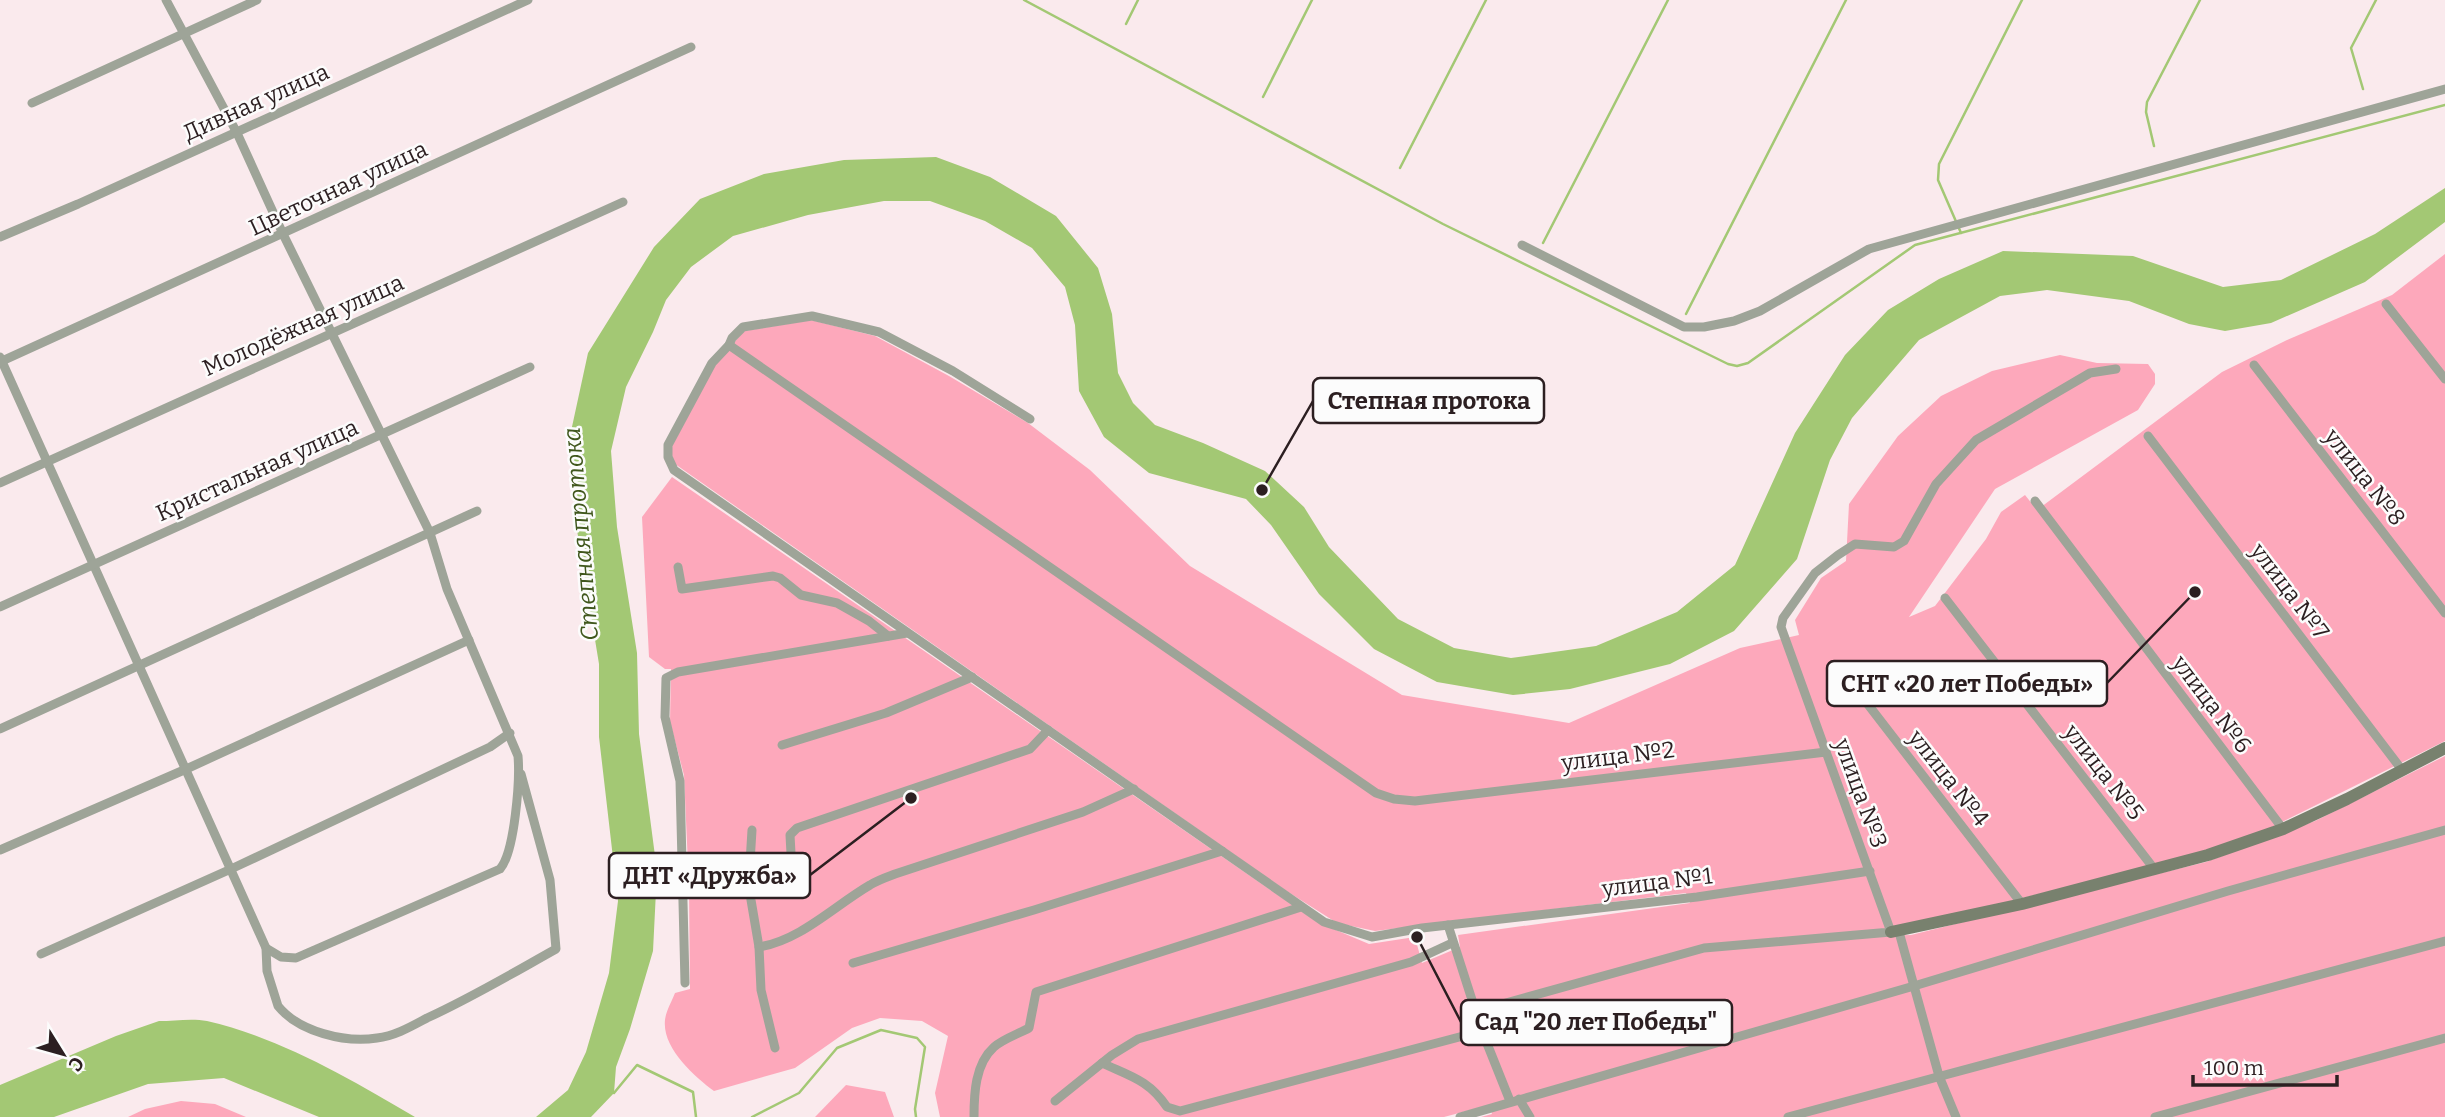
<svg xmlns="http://www.w3.org/2000/svg" width="2445" height="1117" font-family="Bitter,serif">
	<rect width="100%" height="100%" fill="#faeaed"/>
	<g fill="#fda8bb">
		<path d="M2445 254V741L2256 835 2182 858 1911 926 1845 937 1911 935 2206 862 2315 821 2445 756V1117H1481L1492 1114 1489 1105 1444 1117H940L935 1093 948 1036 922 1021 880 1018 852 1028 795 1068 714 1091C694 1076 662 1048 665 1020 666 1011 672 1001 675 993L690 989 689 888 684 775 670 722 671 669H665L649 657 642 517 672 477 1317 922 1369 944 1415 937 1422 963 1460 947 1458 935 1690 903 1686 893 1375 931 1337 923 1285 890 675 464 670 450 715 365 744 331 811 320 875 336 949 376 1028 423 1090 470 1190 566 1402 695 1569 723 1740 648 1799 635 1795 620 1821 578 1846 561 1849 504 1898 436 1941 396 1992 371 2060 355 2097 363 2148 364 2155 374V384L2138 410 1995 489 1909 617 1935 606 1986 539 2001 512 2025 495 2037 510 2222 372 2287 340 2392 295Z"/>
		<path d="M846 1085 885 1092 894 1117H815Z"/>
		<path d="M181 1101 215 1104 246 1117H128L145 1109Z"/>
	</g>
	<g fill="#a3c874">
		<path d="M936 157 990 177 1056 216 1098 268 1112 314 1118 373 1133 403 1155 425 1203 443 1265 471 1304 507 1329 547 1398 619 1454 648 1511 658 1596 646 1677 612 1735 565 1795 433 1845 355 1888 310 1939 279 2003 251 2133 256 2223 287 2281 280 2375 234 2445 188V222L2365 282 2271 323 2225 331 2189 324 2129 301 2047 290 2000 296 1919 340 1852 418 1830 460 1797 559 1734 631 1670 664 1570 689 1513 695 1437 682 1374 649 1319 594 1271 525 1246 499 1149 473 1104 437 1079 391 1075 325 1065 287 1032 248 985 221 930 201H884L808 215 733 236 691 267 666 300 653 332 626 387 611 451 617 527 637 653 639 734 657 871 653 951 630 1029 616 1067 614 1093 591 1117H536L568 1090 586 1052 609 973 618 901 599 737V664L576 524 570 436 588 353 654 247 700 199 764 174 844 160Z"/>
		<path d="M159 1021C174 1021 192 1018 207 1021 281 1038 350 1079 415 1117H319L224 1078 148 1084 54 1117H0V1085L116 1036Z"/>
	</g>
	<g fill="none" stroke-linecap="round" stroke-linejoin="round">
		<g stroke="#a3c874" stroke-width="2.5">
			<path d="M1024 0 1443 224 1728 364 1737 366 1748 363 1915 245 2445 105"/>
			<path d="M1126 24 1138 0"/>
			<path d="M2363 89 2351 48 2376 0"/>
			<path d="M1263 97 1312 0"/>
			<path d="M2154 146 2146 112 2147 102 2200 0"/>
			<path d="M1400 168 1486 0"/>
			<path d="M1961 233 1938 180 1939 164 2022 0"/>
			<path d="M1543 243 1668 0"/>
			<path d="M1686 314 1846 0"/>
			<path d="M614 1093 637 1065 693 1092 696 1117"/>
			<path d="M752 1117 799 1093 837 1048 881 1030 917 1038 925 1047 915 1109 916 1117"/>
		</g>
		<g stroke="#9ea498" stroke-width="9">
			<path d="M166 0 237 133 283 234 430 533 447 589 518 756C520 779 515 852 500 869L296 958 281 957 266 948"/>
			<path d="M32 103 257 0"/>
			<path d="M0 237 78 204 528 0"/>
			<path d="M1522 245 1684 327H1704L1734 321 1760 311 1869 249 2445 89"/>
			<path d="M2386 304 2445 379"/>
			<path d="M729 345 1376 793 1394 799 1415 801 1826 752"/>
			<path d="M0 357 266 948 267 971 278 1006C299 1032 345 1043 377 1038 395 1036 412 1026 427 1018 471 998 513 973 556 949L550 880 521 774"/>
			<path d="M0 362 691 47"/>
			<path d="M2254 365 2445 613"/>
			<path d="M1030 419 953 371 879 332 812 316 743 327 732 338 729 345 712 363 668 445V457L674 470 1324 922 1372 937 1422 928 1697 897 1870 871"/>
			<path d="M2148 436 2402 770"/>
			<path d="M0 483 623 202"/>
			<path d="M2035 501 2283 829"/>
			<path d="M678 567 682 589 773 576 780 578 801 595 837 603 869 621 888 636"/>
			<path d="M1945 598 2155 870"/>
			<path d="M0 607 530 367"/>
			<path d="M1846 676 2022 904"/>
			<path d="M0 729 477 511"/>
			<path d="M782 745 886 713 972 677"/>
			<path d="M752 830 749 879 751 900 759 947 761 990 775 1048"/>
			<path d="M0 850 184 770 469 640"/>
			<path d="M793 890 790 835 797 828 1030 749 1048 730"/>
			<path d="M1448 925 1482 1031 1510 1101"/>
			<path d="M1899 932 1939 1076 1956 1117"/>
			<path d="M759 947C801 940 834 906 870 885 878 880 887 877 895 874L1083 812 1134 789"/>
			<path d="M41 954 231 869 490 747 510 733"/>
			<path d="M853 963 1034 910 1222 851"/>
			<path d="M685 983 680 781 665 717 666 678 678 672 907 633"/>
			<path d="M1477 1011 1704 948 1891 932 1781 627 1783 618 1815 573 1838 555 1855 544 1894 547 1904 541 1936 484 1976 440 2090 373 2116 369"/>
			<path d="M1102 1063C1130 1076 1149 1080 1167 1107L1180 1111 1482 1031"/>
			<path d="M1519 1099 1530 1117"/>
			<path d="M1055 1101 1112 1055 1138 1039 1411 962 1452 943"/>
			<path d="M974 1117C974 1094 975 1064 994 1047 1003 1039 1018 1034 1029 1028L1036 992 1301 907"/>
			<path d="M1460 1117 1914 986 2228 891 2445 830"/>
			<path d="M1788 1117 2445 941"/>
			<path d="M2155 1117 2445 1038"/>
		</g>
		<path stroke="#78816e" stroke-width="12" d="M1891 932 2022 904 2208 855 2283 829 2347 799 2445 748"/>
	</g>
	<g text-anchor="middle" stroke-width="5" stroke-linejoin="round" paint-order="stroke">
		<g font-size="23" fill="#2c1f21" stroke="#fcfcfc">
			<text transform="translate(256 102) rotate(-24)" y="8">Дивная улица</text>
			<text transform="translate(338 188) rotate(-25)" y="8">Цветочная улица</text>
			<text transform="translate(303 325) rotate(-24)" y="8">Молодёжная улица</text>
			<text transform="translate(257 470) rotate(-24)" y="8">Кристальная улица</text>
			<text transform="translate(2365 477) rotate(52)" y="8">улица №8</text>
			<text transform="translate(2290 591) rotate(53)" y="8">улица №7</text>
			<text transform="translate(2212 704) rotate(53)" y="8">улица №6</text>
			<text transform="translate(1618 756) rotate(-7)" y="8">улица №2</text>
			<text transform="translate(2104 772) rotate(52)" y="8">улица №5</text>
			<text transform="translate(1949 778) rotate(52)" y="8">улица №4</text>
			<text transform="translate(1861 793) rotate(70)" y="8">улица №3</text>
			<text transform="translate(1657 882) rotate(-7)" y="8">улица №1</text>
		</g>
		<g font-size="24" font-style="italic" fill="#40571d" stroke="#fcfcfc">
			<text transform="translate(581 534) rotate(-95)" y="8">Степная протока</text>
		</g>
	</g>
	<path fill="none" stroke="#2c1f21" stroke-width="2.5" d="M1262 490L1313 401M2195 592L2107 683M911 798L810 875M1417 937L1461 1022"/>
	<g fill="#2c1f21" stroke="#fcfcfc" stroke-width="2.5">
		<circle cx="1262" cy="490" r="7"/>
		<circle cx="2195" cy="592" r="7"/>
		<circle cx="911" cy="798" r="7"/>
		<circle cx="1417" cy="937" r="7"/>
	</g>
	<g fill="#fcfcfc" stroke="#2c1f21" stroke-width="2.5">
		<rect x="1313" y="378" width="231" height="45" rx="7"/>
		<rect x="1827" y="661" width="280" height="45" rx="7"/>
		<rect x="609" y="853" width="201" height="45" rx="7"/>
		<rect x="1461" y="1000" width="271" height="45" rx="7"/>
	</g>
	<g font-size="24" text-anchor="middle" font-weight="bold" fill="#2c1f21">
		<text x="1429" y="409">Степная протока</text>
		<text x="1967" y="692">СНТ «20 лет Победы»</text>
		<text x="710" y="884">ДНТ «Дружба»</text>
		<text x="1596" y="1030">Сад "20 лет Победы"</text>
	</g>
	<g transform="translate(63 1054) rotate(127)" stroke="#fcfcfc" stroke-width="5" paint-order="stroke">
	<path d="M0-5L12 26L0 18L-12 26Z" fill="#2c1f21"/>
	<text y="-10" font-size="19" font-weight="bold" text-anchor="middle" fill="#2c1f21">С</text>
	</g>
	<path d="M2193 1075v10h144v-10" fill="none" stroke="#2c1f21" stroke-width="3.5"/>
	<text x="2204" y="1075" font-size="21" fill="#2c1f21" stroke="#fcfcfc" stroke-width="5" paint-order="stroke">100 m</text>
</svg>
